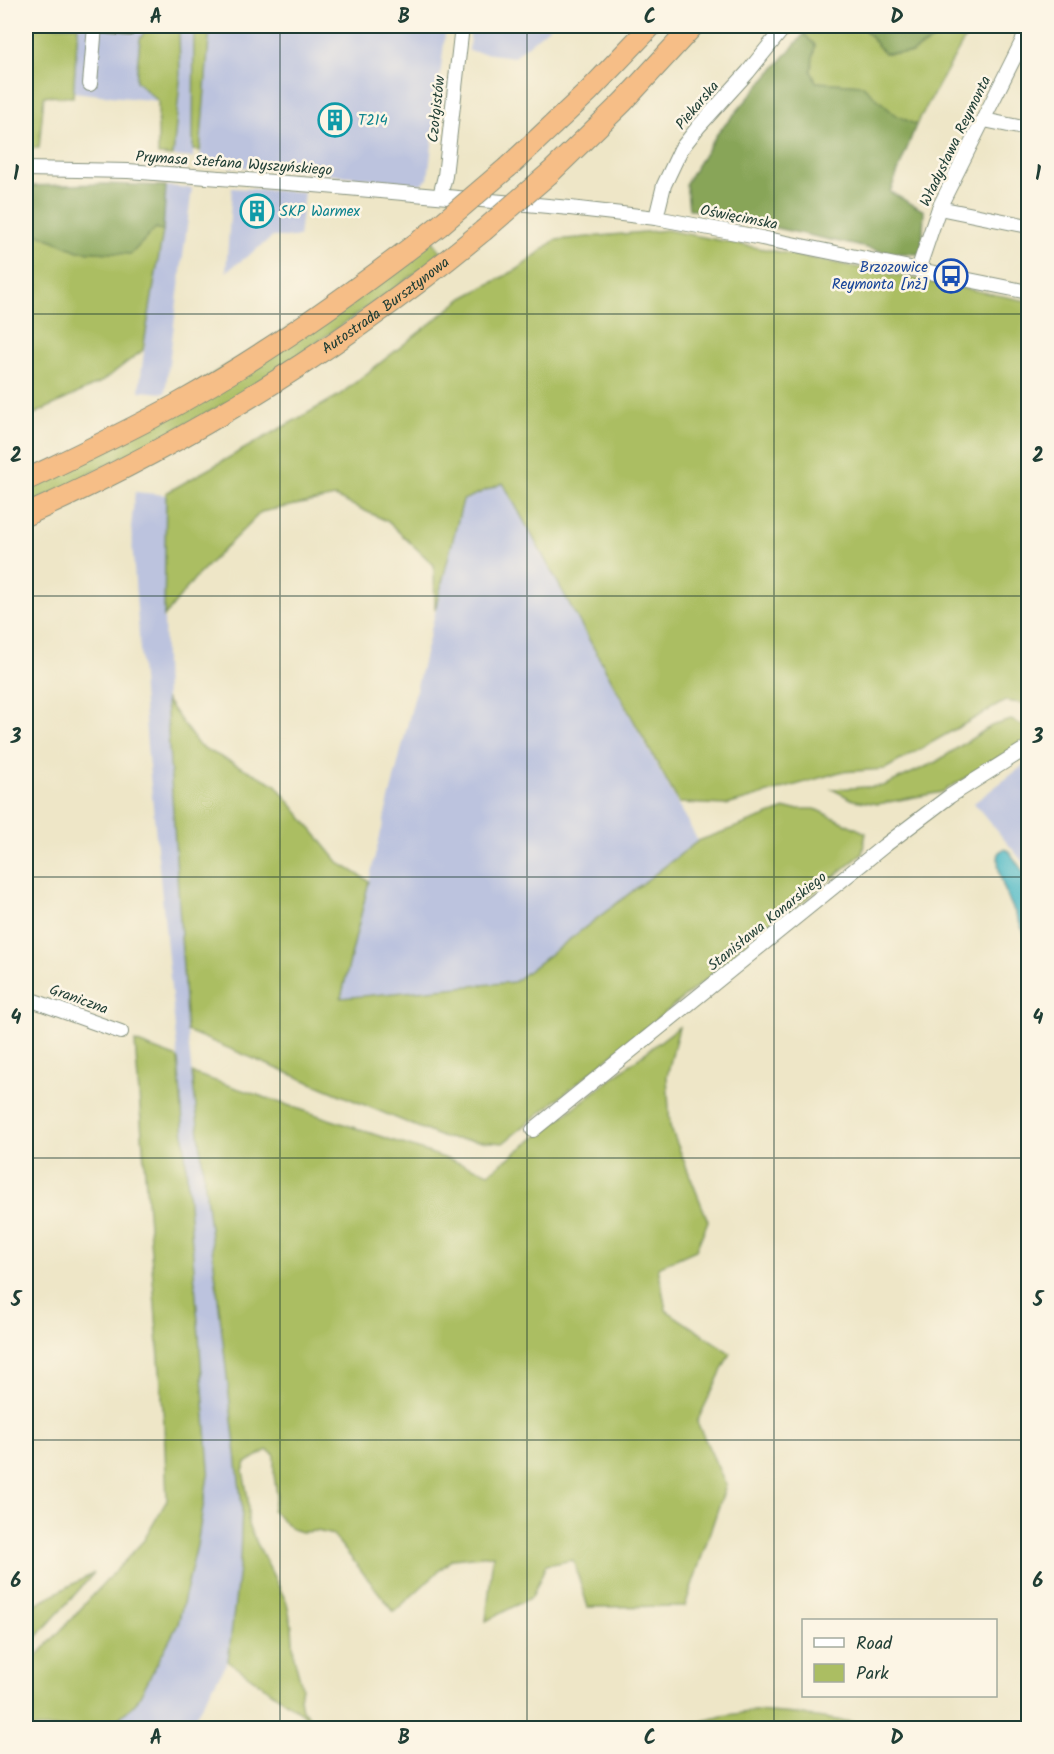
<svg xmlns="http://www.w3.org/2000/svg" width="1054" height="1754" font-family="Kalam,sans-serif">
	<rect width="100%" height="100%" fill="#fcf5e5"/>
	<filter id="ink" filterUnits="userSpaceOnUse"><feTurbulence type="fractalNoise" baseFrequency=".0167" numOctaves="2"/><feDisplacementMap in="SourceGraphic" scale="12" xChannelSelector="R" yChannelSelector="G"/><feConvolveMatrix kernelMatrix="1 2 1 2 8 2 1 2 1" color-interpolation-filters="sRGB"/></filter>
	<filter id="wash" filterUnits="userSpaceOnUse"><feTurbulence type="fractalNoise" baseFrequency=".008" numOctaves="4" result="noise"/><feDisplacementMap in="SourceGraphic" scale="24" xChannelSelector="R" yChannelSelector="G"/><feGaussianBlur stdDeviation="1.35" result="paint"/><feColorMatrix in="noise" values="0 0 0 0 0 0 0 0 0 0 0 0 0 0 0 0 0 1.4 0 .05"/><feComposite in="paint" operator="in"/></filter>
	<g filter="url(#wash)">
		<rect width="100%" height="100%" fill="#eee6c7"/>
		<g fill="#bcc3de">
			<path d="M78 26H148L140 39 158 101 73 92Z"/>
			<path d="M179 26H194L193 158 173 156 180 81Z"/>
			<path d="M210 26H446L428 179 420 184 283 169 200 165Z"/>
			<path d="M471 26H551L514 57 469 51Z"/>
			<path d="M166 186 192 188 165 393 139 391 150 305 163 231Z"/>
			<path d="M232 188 304 192 299 237H273L226 272Z"/>
			<path d="M503 483 698 841 514 982 340 998 463 500Z"/>
			<path d="M135 492 166 495 164 617 166 700 187 1031 242 1506 240 1560 228 1661 188 1728H108L136 1703 209 1469 178 1058 147 746 131 527Z"/>
			<path d="M1028 762V868L974 803Z"/>
		</g>
		<g fill="#abbe62" stroke="#657e4b" stroke-width="1.5">
			<path d="M26 26H78L73 97 44 96 39 148H26Z"/>
			<path d="M148 26H179L180 81 173 156 158 155V101L136 81 140 39Z"/>
			<path d="M194 26H210L200 151 193 150Z"/>
			<path d="M810 26H865V30L884 53H912L943 33 948 26H972L916 125 894 114 862 85 816 82 811 71 815 45 804 34Z"/>
			<path d="M156 228 163 231 143 350 101 382 26 418V229L78 251 131 254Z"/>
			<path d="M667 230 1028 301V704L1005 701 885 769 840 772 727 805 679 803 503 483 463 500 435 610 434 565 387 521 335 497 261 512 195 578 164 617 166 493 338 396 463 298 518 269 555 240Z"/>
			<path d="M432 240 443 254 240 396 26 507V488Z"/>
			<path d="M166 700 199 746 275 784 339 863 369 881 341 998 514 982 698 841 785 809H815L866 833 862 854 503 1143 444 1138 187 1031Z"/>
			<path d="M1011 720 1028 728V740L942 792 878 804 853 800 832 789 883 786 936 762 991 726Z"/>
			<path d="M679 1027 667 1076 670 1126 708 1221 696 1250 658 1267 666 1310 730 1353 697 1422 726 1485 685 1606 588 1607 573 1560 546 1565 532 1597 486 1621 493 1555 452 1559 394 1612 333 1535 317 1531 301 1532 292 1529 272 1510 277 1495 274 1475V1454L267 1450 246 1463 243 1471 248 1499V1525L287 1603 292 1626 294 1657 302 1687 300 1698 302 1710 322 1726 340 1722 355 1728H322L228 1661 240 1560 242 1506 192 1073 489 1173Z"/>
			<path d="M135 1042 178 1058 209 1469 197 1545 178 1624 136 1703 108 1728H26V1668L144 1540 167 1500 164 1424Z"/>
			<path d="M94 1573 26 1649V1609Z"/>
			<path d="M755 1711 796 1714 871 1725 873 1728H645L646 1726 680 1727 722 1716Z"/>
		</g>
		<g fill="#88a558" stroke="#547146" stroke-width="1.5">
			<path d="M865 26H948L943 33 912 53H884L865 30Z"/>
			<path d="M804 34 815 45 811 71 816 82 862 85 894 114 916 125 890 192 924 211 922 254 890 253 689 209 686 183 717 134Z"/>
			<path d="M103 184 166 186 163 231 156 228 131 254 78 251 26 229V186Z"/>
		</g>
		<path fill="#4ab7c5" stroke="#347a7c" stroke-width="1.5" d="M1004 849 1009 851 1028 879V943C1020 917 993 880 999 852Z"/>
	</g>
	<g filter="url(#ink)">
		<g fill="none" stroke-linecap="round" stroke-linejoin="round">
			<g stroke="#86927e" stroke-width="16">
				<g id="minor">
					<path d="M90 84 95 26 129 29V26"/>
					<path d="M984 120 1028 129"/>
					<path d="M26 169 128 171 314 185 570 208 656 218 747 235 1028 292"/>
					<path d="M440 196 445 176 462 26"/>
					<path d="M939 208 1028 226"/>
					<path d="M656 218 664 185 681 149 699 126 748 72 785 26"/>
					<path d="M918 270 939 208 1028 30"/>
					<path d="M26 998 121 1032"/>
					<path d="M533 1130 884 846 950 796 1028 747"/>
				</g>
			</g>
			<g stroke="#86927e" stroke-width="23">
				<g id="highway">
					<path d="M508 167 589 91 651 26"/>
					<path d="M551 172 623 102 693 26"/>
					<path d="M26 480C76 456 127 432 176 405 269 353 355 291 439 226"/>
					<path id="s1" d="M26 515C191 441 344 346 483 231"/>
				</g>
			</g>
			<use href="#minor" stroke="#fff" stroke-width="14"/>
			<use href="#highway" stroke="#f6be87" stroke-width="21"/>
			<g stroke="#86927e" stroke-width="23" stroke-linecap="butt">
				<g id="highway-bridge">
					<path d="M439 226 508 167"/>
					<path d="M483 231 551 172"/>
				</g>
			</g>
			<use href="#highway-bridge" stroke="#f6be87" stroke-width="21"/>
		</g>
	</g>
	<path fill="none" stroke="#1f3d34" stroke-width="1.5" stroke-opacity="0.55" d="M280 26V1728M527 26V1728M774 26V1728M26 314H1028M26 596H1028M26 877H1028M26 1158H1028M26 1440H1028"/>
	<defs>
		<g id="building-ring" transform="scale(1.725)"><circle r="9.5" fill="#fcf5e5" stroke="#0f9aa8" stroke-width="1.5"/><path d="M-4-6H4V6H1V3H-1V6H-4ZM-2.5-4.3h1.7v1.8h-1.7ZM.8-4.3h1.7v1.8H.8ZM-2.5-1h1.7V.8h-1.7ZM.8-1h1.7V.8H.8Z" fill="#0f9aa8"/></g>
		<g id="bus-ring" transform="scale(1.725)"><circle r="9.5" fill="#fcf5e5" stroke="#1a4fb4" stroke-width="1.5"/><path d="M-5-6H5V4H4V6H2V4H-2V6H-4V4H-5ZM-3.5-4V0h7V-4ZM-3.5 1.2v1.5H-2V1.2ZM2 1.2v1.5H3.5V1.2Z" fill="#1a4fb4"/></g>
	</defs>
	<g fill-rule="evenodd">
		<use href="#building-ring" x="335" y="120"/>
		<use href="#building-ring" x="257" y="211"/>
		<use href="#bus-ring" x="951" y="276"/>
	</g>
	<g text-anchor="middle" stroke-width="5" stroke-linejoin="round" paint-order="stroke">
		<g font-size="15" fill="#1f3d34" stroke="#fcf5e5">
			<text transform="translate(697 105) rotate(-50)" y="5">Piekarska</text>
			<text transform="translate(436 109) rotate(-84)" y="5">Czołgistów</text>
			<text transform="translate(955 141) rotate(-64)" y="5">Władysława Reymonta</text>
			<text transform="translate(234 163) rotate(4)" y="5">Prymasa Stefana Wyszyńskiego</text>
			<text transform="translate(739 217) rotate(11)" y="5">Oświęcimska</text>
			<text dy="5" stroke="none"><textPath href="#s1" startOffset="417">Autostrada Bursztynowa</textPath></text>
			<text transform="translate(767 921) rotate(-39)" y="5">Stanisława Konarskiego</text>
			<text transform="translate(79 999) rotate(20)" y="5">Graniczna</text>
		</g>
		<g font-size="15" fill="#0d838f" stroke="#fcf5e5" text-anchor="start">
			<text x="358" y="125">T214</text>
			<text x="280" y="216">SKP Warmex</text>
		</g>
		<g font-size="15" fill="#164399" stroke="#fcf5e5" text-anchor="end">
			<text x="928" y="272">Brzozowice<tspan x="928" dy="17">Reymonta [nż]</tspan></text>
		</g>
	</g>
	<rect width="1054" height="1754" fill="none" stroke="#fcf5e5" stroke-width="66"/>
	<rect x="802" y="1619" width="195" height="78" fill="#fcf5e5" stroke="#a4ab9e" stroke-width="1.5"/>
	<rect x="814" y="1638" width="30" height="9" fill="#ffffff" stroke="#a4ab9e" stroke-width="1.5"/>
	<text x="856" y="1649" font-size="18" fill="#1f3d34">Road</text>
	<rect x="814" y="1664" width="30" height="18" fill="#abbe62" stroke="#a4ab9e" stroke-width="1.5"/>
	<text x="856" y="1679" font-size="18" fill="#1f3d34">Park</text>
	<rect x="33" y="33" width="988" height="1688" fill="none" stroke="#1f3d34" stroke-width="2"/>
	<g font-size="20" text-anchor="middle" font-weight="bold" fill="#1f3d34">
		<text x="156" y="23">A</text>
		<text x="404" y="23">B</text>
		<text x="650" y="23">C</text>
		<text x="897" y="23">D</text>
		<text x="16" y="180">1</text>
		<text x="1038" y="180">1</text>
		<text x="16" y="462">2</text>
		<text x="1038" y="462">2</text>
		<text x="16" y="743">3</text>
		<text x="1038" y="743">3</text>
		<text x="16" y="1024">4</text>
		<text x="1038" y="1024">4</text>
		<text x="16" y="1306">5</text>
		<text x="1038" y="1306">5</text>
		<text x="16" y="1587">6</text>
		<text x="1038" y="1587">6</text>
		<text x="156" y="1744">A</text>
		<text x="404" y="1744">B</text>
		<text x="650" y="1744">C</text>
		<text x="897" y="1744">D</text>
	</g>
</svg>
